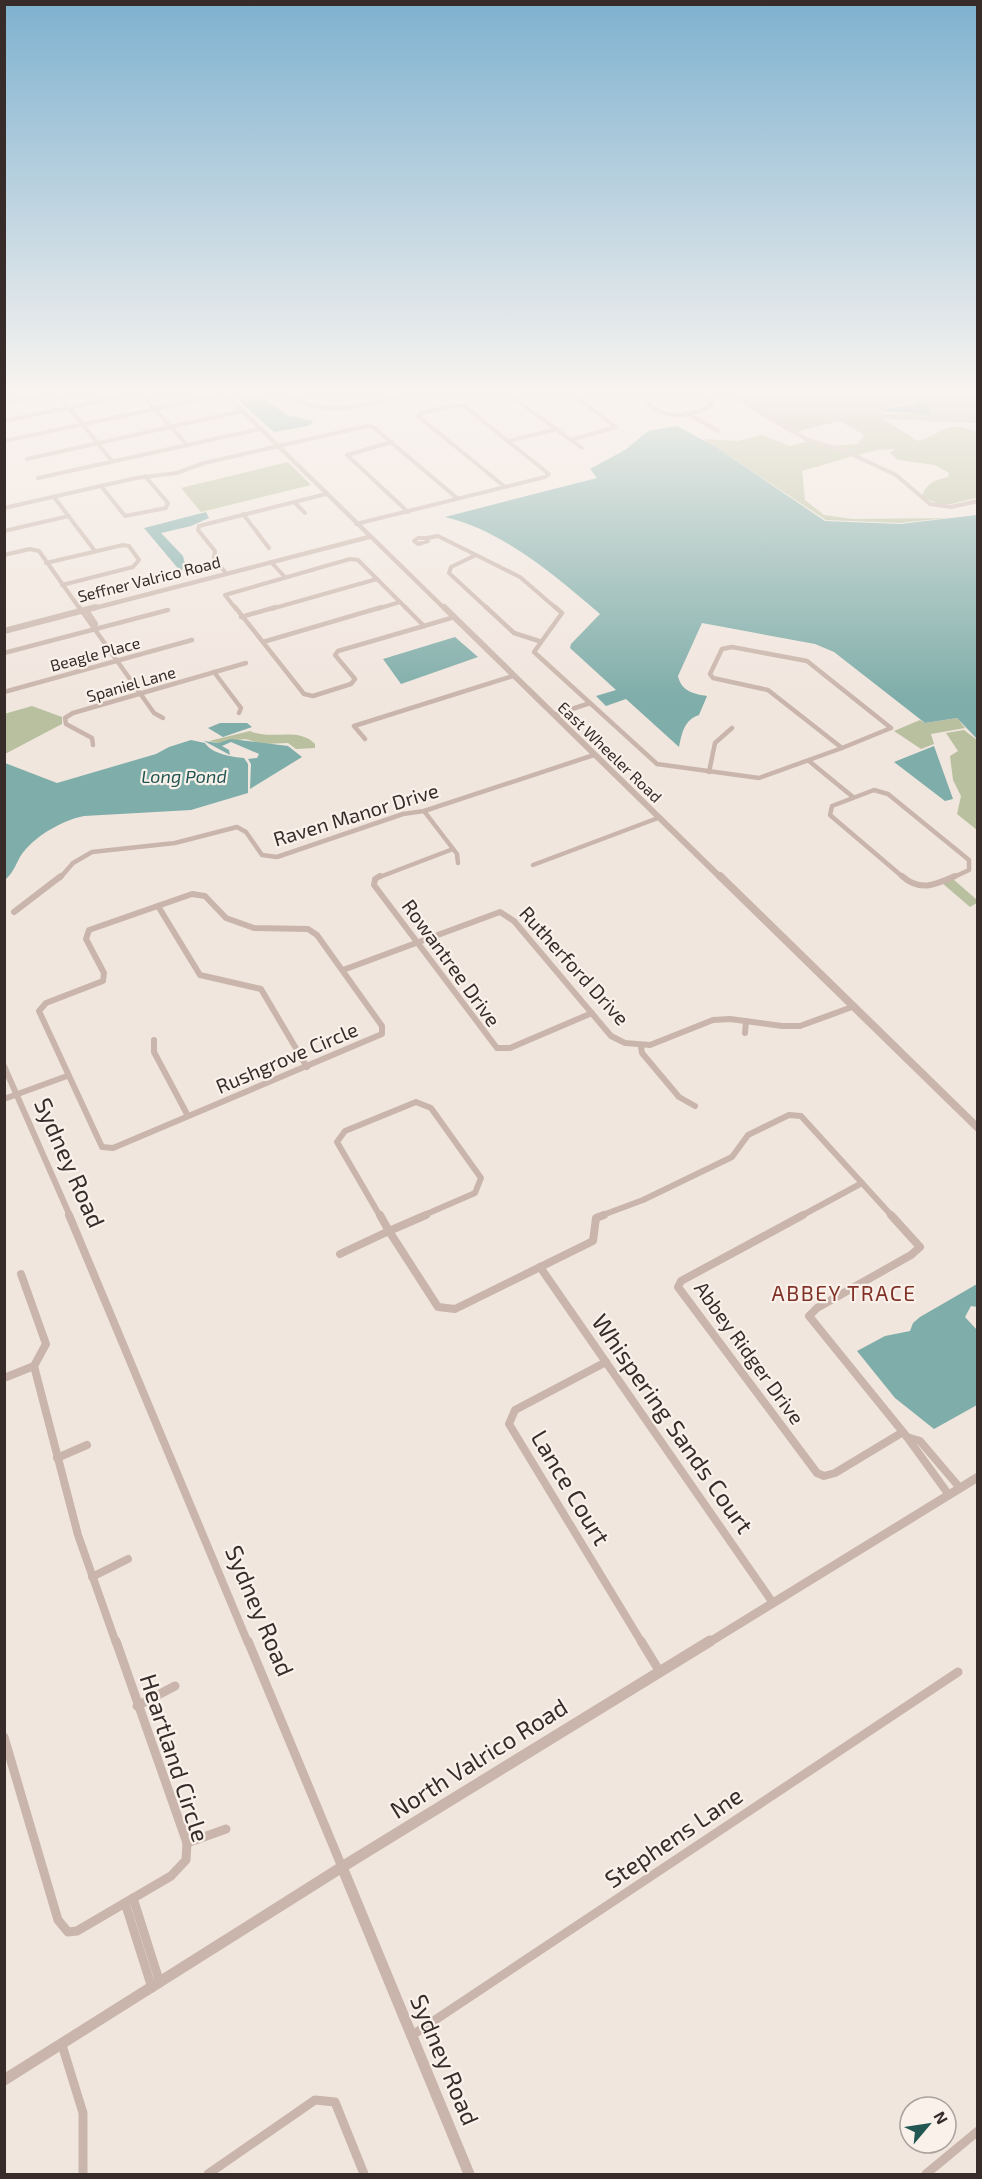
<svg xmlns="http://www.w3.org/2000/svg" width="982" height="2179" font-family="'Exo 2',sans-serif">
	<rect width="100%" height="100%" fill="#f1e6de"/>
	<g fill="#b9c09f" fill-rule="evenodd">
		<path d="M728 394H977V423L883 419 918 441C945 433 945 419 977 432V498C952 502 947 511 922 496 926 484 936 479 948 477L949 473 935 465 898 460 890 453 895 449 877 450 857 455 831 446 858 444 864 435 840 421 790 433ZM918 398 930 406 929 414H885L879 411 916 401 913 399Z"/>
		<path d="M762 435 790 446 808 441 853 456 802 471 805 500 824 515 853 519 947 518 900 523 826 520 703 439 737 441Z"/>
		<path d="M288 462 311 485 201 512 181 488Z"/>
		<path d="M32 706 62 717V724L5 754 4 714Z"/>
		<path d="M957 718 965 728 931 734 934 744 921 749 894 731 920 720 925 723Z"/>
		<path d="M964 730 977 740V830L957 814 961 796 953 780 950 756 958 751 946 733Z"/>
		<path d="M250 731C271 741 298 726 315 744V748L296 749 288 743 263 744 245 739 218 743 209 741Z"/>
		<path d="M953 879 977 900V903L970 907 942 883Z"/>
	</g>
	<g fill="#7fada9">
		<path d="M252 394H258L287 415 314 421 308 426 274 432 238 400Z"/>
		<path d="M918 398 930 406 929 415 880 411 918 402 914 399Z"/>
		<path d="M677 426 714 446 825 521 900 524 977 515V739L957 718 925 723 834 652 815 644 702 623 678 676C681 691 694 694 707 696L699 715C684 720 682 733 679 747L626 699 606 706 596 696 616 690 570 648 571 644 600 614C556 576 502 530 445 517L597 478 590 469 625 450 648 431Z"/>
		<path d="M206 512 209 518 191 526 161 533 183 556 185 564 181 572 144 528Z"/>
		<path d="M455 637 478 657 401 684 383 659Z"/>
		<path d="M220 723H247L252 727 223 737 208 728Z"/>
		<path d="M231 739 288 746 302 757 250 789 251 764 248 759 257 758 259 754 231 742 222 746 229 750 230 755 204 741 218 743Z"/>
		<path d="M191 740 205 743C212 754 232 757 244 758L248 764V793L191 810 84 816C63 820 32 837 20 857 15 866 13 873 5 880V763L57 783 156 754 169 747Z"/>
		<path d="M934 746 953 799 945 801 894 762Z"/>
		<path d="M977 1284V1307L971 1306 965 1317 977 1330V1405L934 1429 895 1398 857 1351 885 1336 910 1331 913 1323 920 1317Z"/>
	</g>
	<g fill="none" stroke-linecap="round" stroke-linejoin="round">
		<g stroke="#c9b5ab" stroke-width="4">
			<path d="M58 394 112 461"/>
			<path d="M141 394 187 445"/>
			<path d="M286 394C325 420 367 405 409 394"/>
			<path d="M513 394 512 397 582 448"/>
			<path d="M730 394 808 440 845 451 896 475 930 504 951 507 978 501"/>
			<path d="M645 400C664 422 690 417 713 405L698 394"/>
			<path d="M4 403 50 394"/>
			<path d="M686 413 718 431"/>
			<path d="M4 421 134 394"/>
			<path d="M571 440 616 427 572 394"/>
			<path d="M4 441 226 394"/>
			<path d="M509 441 557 429"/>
			<path d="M392 442 347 455 408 512"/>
			<path d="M27 459 242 411"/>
			<path d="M38 478 260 429"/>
			<path d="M101 486 125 516 166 508 168 503 145 476"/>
			<path d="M54 497 95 551"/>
			<path d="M294 502 305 513"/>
			<path d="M4 508 136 478 177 473 204 463 367 426 373 427 458 499"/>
			<path d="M243 514 269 548"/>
			<path d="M356 524 545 477 549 474 464 406 456 405 421 413 418 416 505 487"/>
			<path d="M4 531 69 516"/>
			<path d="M418 538H425L428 541 418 544 414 541Z"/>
			<path d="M427 538 438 536 520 577 557 609"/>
			<path d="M4 555 30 549 39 551 80 609"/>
			<path d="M476 555 451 567 449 573 488 609"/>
			<path d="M271 562 284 576"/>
			<path d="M46 563 123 545 129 546 139 560 133 567 62 585"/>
			<path d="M226 573 214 559 215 551 198 530 199 526 326 494"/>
			<path d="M236 609 225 595 350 559 358 560 407 609"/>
			<path d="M271 609 377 579"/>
			<path d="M377 609 400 602"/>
		</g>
		<g stroke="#c9b5ab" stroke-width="4.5">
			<path d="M79 607 154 713 163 718"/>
			<path d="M235 607 304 694 313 696 351 684 355 679 335 655 338 651 424 626"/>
			<path d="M405 607 424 626"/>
			<path d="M486 607 514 633 539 641"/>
			<path d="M555 607 562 613 534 652 657 764 759 778 842 748"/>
			<path d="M86 609 96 624 93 627"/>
			<path d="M241 617 276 607"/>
			<path d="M424 626 451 618"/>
			<path d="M263 642 382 607"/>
			<path d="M732 647 807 661 891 728 842 748 768 690 713 678 710 674 722 649Z"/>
			<path d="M4 653 168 610"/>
			<path d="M214 672 241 708 239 713"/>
			<path d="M4 692 192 640"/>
			<path d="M554 715 590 703"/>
			<path d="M365 739 354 726 513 676"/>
			<path d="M93 745 92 738 66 724 65 718 73 713 246 663"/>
			<path d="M809 761 853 797"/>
			<path d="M709 772 715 743 732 728"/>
			<path d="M424 811 457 854 458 863"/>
			<path d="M533 865 658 818"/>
			<path d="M60 878 73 863 92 852 175 843 237 827 246 832 262 855 277 857 403 814 424 811 594 755"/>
			<path d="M377 878 453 849"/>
			<path d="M904 878 830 815 832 806 874 790 888 794 969 860V870L952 878"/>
		</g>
		<g stroke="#c9b5ab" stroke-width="6">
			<path d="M380 876 375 879 374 885 497 1048H510L592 1013"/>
			<path d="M902 876C920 892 935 885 955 876"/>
			<path d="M192 894 205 896 226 918 254 928 308 929 317 935 382 1026V1034L113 1148 102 1147 39 1011 46 1003 103 981 104 973 86 939 89 930Z"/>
			<path d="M158 906 200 975 261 989 307 1067"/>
			<path d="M14 912 61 876"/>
			<path d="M343 970 500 912 514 921 611 1036 625 1043 650 1045 713 1020 730 1019 782 1026H800L852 1007"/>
			<path d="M745 1033 746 1021"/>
			<path d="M154 1040V1052L188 1116"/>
			<path d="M641 1047 642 1053 679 1097 695 1106"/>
			<path d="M4 1066 70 1216"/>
			<path d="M4 1099 67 1076"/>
			<path d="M380 1216 337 1142 345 1131 416 1102 431 1108 481 1178 475 1193 422 1216"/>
			<path d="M600 1216 643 1200 732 1157 748 1135 789 1115 801 1116 892 1216"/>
			<path d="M801 1216 862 1183"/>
		</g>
		<g stroke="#c9b5ab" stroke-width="8">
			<path d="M69 1215 248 1643"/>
			<path d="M380 1215 389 1231 426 1215"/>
			<path d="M803 1215 681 1281 678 1287 817 1473 824 1476 835 1473 903 1432"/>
			<path d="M891 1215 920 1247 911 1255 817 1308 809 1316 907 1437 949 1495"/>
			<path d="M340 1254 389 1231 438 1307 455 1309 593 1241 596 1218 604 1215"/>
			<path d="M540 1267 773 1603"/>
			<path d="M21 1274 46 1344 34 1366"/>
			<path d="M606 1362 515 1410 509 1424 642 1643"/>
			<path d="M34 1366 78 1535 116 1643"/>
			<path d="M4 1378 34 1366"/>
			<path d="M907 1437 920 1441 960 1488"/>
			<path d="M57 1458 87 1445"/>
			<path d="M92 1577 128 1559"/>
		</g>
		<g stroke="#c9b5ab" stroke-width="9">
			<path d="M248 1641 342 1867"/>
			<path d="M641 1641 660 1672"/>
			<path d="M137 1706 175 1686"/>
			<path d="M4 1737 58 1920 68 1932 77 1931 171 1876 186 1860 187 1843 116 1641"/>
			<path d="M187 1843 226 1829"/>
			<path d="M133 1898 160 1983"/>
			<path d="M125 1903 152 1988"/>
			<path d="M411 2036 958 1672"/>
			<path d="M62 2045 83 2113V2174"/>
			<path d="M208 2174 315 2100 335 2102 364 2174"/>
			<path d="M926 2174 978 2131"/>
		</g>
		<g stroke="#c9b5ab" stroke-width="4.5">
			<path d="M225 394 445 609"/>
			<path d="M91 609 369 537"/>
		</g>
		<g stroke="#c9b5ab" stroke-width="6">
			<path d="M444 607 721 878"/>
			<path d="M4 631 96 607"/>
		</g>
		<path stroke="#c9b5ab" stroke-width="8" d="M720 876 978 1128"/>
		<path stroke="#c9b5ab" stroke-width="9" d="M708 1643 978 1477"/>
		<g stroke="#c9b5ab" stroke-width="11">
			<path d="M342 1867 469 2174"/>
			<path d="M4 2080 342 1867 710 1641"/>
		</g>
	</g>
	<linearGradient id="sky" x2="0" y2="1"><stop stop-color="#7eb1cf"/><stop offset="0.56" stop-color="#f9f4f0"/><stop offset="1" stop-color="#f9f4f0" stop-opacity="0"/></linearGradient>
	<rect width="982" height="699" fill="url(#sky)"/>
	<g text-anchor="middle" stroke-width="4.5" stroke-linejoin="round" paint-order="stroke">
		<g font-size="16" fill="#372c2a" stroke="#f9f1ea">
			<text transform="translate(149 579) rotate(-14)" y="6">Seffner Valrico Road</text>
			<text transform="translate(95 654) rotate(-15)" y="6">Beagle Place</text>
			<text transform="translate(131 684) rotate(-16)" y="6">Spaniel Lane</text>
			<text transform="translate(610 752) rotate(44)" y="6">East Wheeler Road</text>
		</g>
		<g font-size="18" font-style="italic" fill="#215653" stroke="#f9f1ea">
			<text x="184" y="783">Long Pond</text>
		</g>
		<g font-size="20" fill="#372c2a" stroke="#f9f1ea">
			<text transform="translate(356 815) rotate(-17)" y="7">Raven Manor Drive</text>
			<text transform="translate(451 963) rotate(54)" y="7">Rowantree Drive</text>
			<text transform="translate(574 966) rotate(48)" y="7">Rutherford Drive</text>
			<text transform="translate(287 1058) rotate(-23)" y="7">Rushgrove Circle</text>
			<text transform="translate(749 1353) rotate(54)" y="7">Abbey Ridger Drive</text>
		</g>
		<g font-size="21" letter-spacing="1.5" fill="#813227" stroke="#f9f1ea">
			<text x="844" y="1301">ABBEY TRACE</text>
		</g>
		<g font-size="24" fill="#372c2a" stroke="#f9f1ea">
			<text transform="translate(69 1163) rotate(66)" y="8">Sydney Road</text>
			<text transform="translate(672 1424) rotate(55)" y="8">Whispering Sands Court</text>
			<text transform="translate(570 1488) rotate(59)" y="8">Lance Court</text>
			<text transform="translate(259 1611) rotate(67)" y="8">Sydney Road</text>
			<text transform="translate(174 1758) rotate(72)" y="8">Heartland Circle</text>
			<text transform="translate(479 1759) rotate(-32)" y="8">North Valrico Road</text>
			<text transform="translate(674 1838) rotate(-34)" y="8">Stephens Lane</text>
			<text transform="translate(444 2060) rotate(67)" y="8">Sydney Road</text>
		</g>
	</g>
	<rect width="982" height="2179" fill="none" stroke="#372c2a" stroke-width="12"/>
	<g transform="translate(928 2125) rotate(61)"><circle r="28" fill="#f9f1ea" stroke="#aba29d" stroke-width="1.5"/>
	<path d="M0-4.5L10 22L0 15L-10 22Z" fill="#215653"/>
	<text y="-9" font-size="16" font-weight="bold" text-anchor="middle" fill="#372c2a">N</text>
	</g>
</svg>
